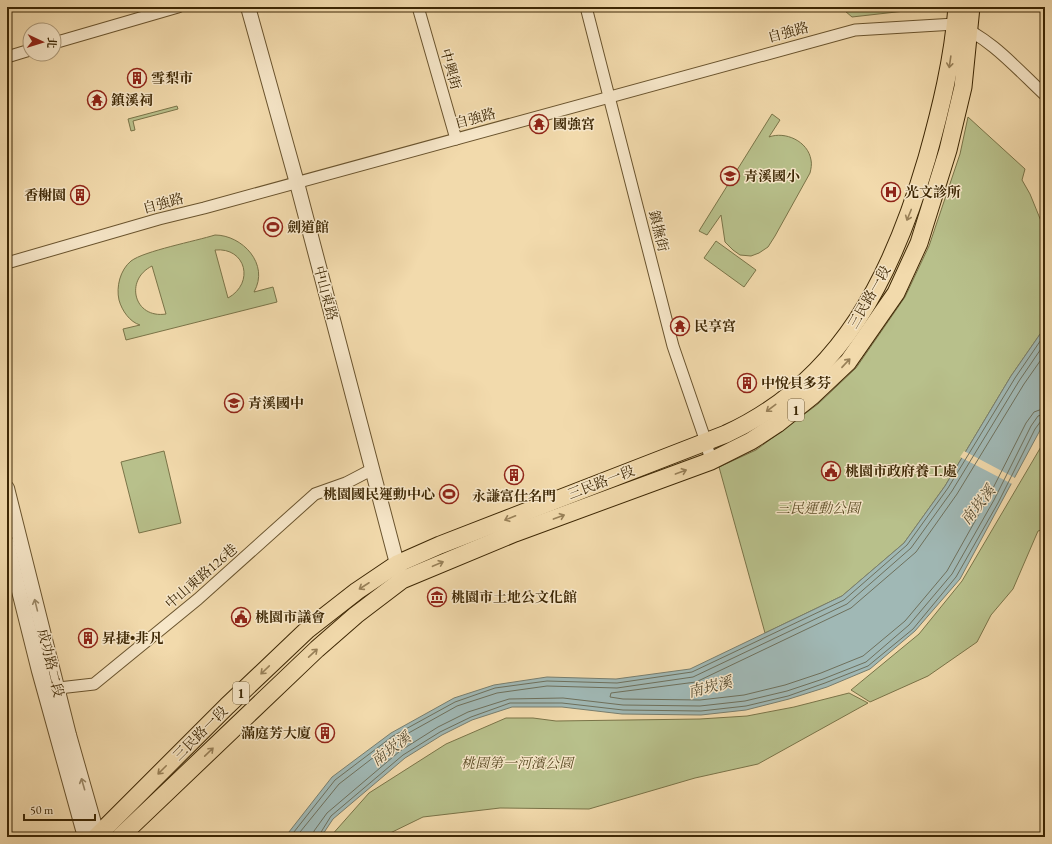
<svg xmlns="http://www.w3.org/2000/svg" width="1052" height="844" font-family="'EB Garamond','Noto Serif TC',serif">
	<rect width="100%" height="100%" fill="#f2daac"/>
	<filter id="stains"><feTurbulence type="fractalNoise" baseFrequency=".005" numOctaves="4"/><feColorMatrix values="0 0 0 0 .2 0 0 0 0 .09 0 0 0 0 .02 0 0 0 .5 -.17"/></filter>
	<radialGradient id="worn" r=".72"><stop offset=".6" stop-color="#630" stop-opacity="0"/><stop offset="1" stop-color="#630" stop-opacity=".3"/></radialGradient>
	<g fill="#b8c08b" stroke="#7a7448" fill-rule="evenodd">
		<path d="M844 7H940L852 17 845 11Z"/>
		<path d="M177 106 178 109 133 121 135 130 131 131 128 119Z"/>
		<path d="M772 114 780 120 769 137C785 131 808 141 811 160 812 164 811 169 810 173L775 236 768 247 759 253 751 256 740 255 733 250 725 242 721 215 707 235 699 231Z"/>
		<path d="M968 117 1025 169 1022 180 1030 194 1041 221 1045 225V327L1011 376 945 486 904 543 842 596 765 633 719 467 756 450 818 404 856 368 905 297 929 246 960 154Z"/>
		<path d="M215 235C242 235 270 264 254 292L273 287 277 302 126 340 123 329 140 325C130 322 122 311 119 300 116 287 120 270 131 261 144 251 196 241 215 235ZM215 250C246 247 255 283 228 298ZM152 266 166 314C134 319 124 280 152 266Z"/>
		<path d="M716 241 756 270 744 287 704 258Z"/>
		<path d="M1045 440V529L1038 531 1013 589 991 615 977 642 928 676 870 702 851 690 919 634 962 581Z"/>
		<path d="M164 451 181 523 139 533 121 462Z"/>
		<path d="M849 693 868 703 758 764 695 778 589 809 500 808 423 817 382 837 371 833 367 837H330L369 793 446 744 506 718H533L556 721 700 719 747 716 794 707Z"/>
	</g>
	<path fill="#a0b8b5" stroke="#787e6e" d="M1045 327V421L960 579 915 631 870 669 827 687 789 699 746 710 701 715 622 714 562 707H512L472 720 442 735 405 758 333 819 321 837H285L332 777 391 733 454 698 494 685 547 677 616 679 690 669 842 596 904 543 945 486 1011 376Z"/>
	<path fill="#f2daac" d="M964 451 1017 479 1014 485 960 457Z"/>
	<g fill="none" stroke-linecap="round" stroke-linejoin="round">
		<g stroke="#6e705c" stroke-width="1">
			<path d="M1045 354 1024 384 957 494 916 552 851 608 696 682 611 693 610 697 623 699 700 700 744 695 785 685 821 673 863 656 905 621 947 571 988 498 1026 423 1034 412 1045 408"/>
			<path d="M290 837 335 780 393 736 455 702 495 688 547 681 617 683 692 672 844 600 907 545 948 488 1015 378 1045 334"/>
			<path d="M296 837 339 784 396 740 457 706 497 693 547 686 617 688 693 677 847 604 911 548 952 491 1019 381 1045 343"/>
			<path d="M313 837 314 831 327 813 400 751 438 727 468 712 509 699 563 698 623 705 700 706 745 701 787 691 823 679 866 662 909 625 952 574 994 500 1031 426 1038 416 1045 414"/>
			<path d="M318 837 331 816 403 755 440 732 471 717 510 703H562L623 710 701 711 746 706 788 696 825 683 868 666 913 629 956 577 998 503 1035 429 1041 421 1045 419"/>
		</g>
		<g stroke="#6a542e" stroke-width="13">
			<g id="minor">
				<path d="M418 7 456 139"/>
				<path d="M586 7 673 346 706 442 711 461"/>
				<path d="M54 43 178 7"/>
				<path d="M7 57 30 50"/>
				<path d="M7 263 159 219 204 208 855 30 955 24C990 37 1018 70 1045 95"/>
				<path d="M50 689 94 684 198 599 315 494 346 483 371 470"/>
			</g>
		</g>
		<g stroke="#6a542e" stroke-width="16">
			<g id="tertiary">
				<path d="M248 7 297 183 400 575"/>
				<path d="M7 488 69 735 98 837"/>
				<path d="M7 543 39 671 85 837"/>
			</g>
		</g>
		<g stroke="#3d2704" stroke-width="19">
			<g id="primary">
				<path d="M96 837 227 706 307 630 357 591 397 564 440 545 726 434C842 381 893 274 927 158 941 108 953 59 957 7"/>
				<path d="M120 837 317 649 356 615 402 580 515 533 711 461 751 441 777 424 812 396 848 362 896 293 919 243 948 150 963 87 971 7"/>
			</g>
		</g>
		<use href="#minor" stroke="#f7e7c9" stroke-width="11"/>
		<use href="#tertiary" stroke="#f7e7c9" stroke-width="14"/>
		<use href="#primary" stroke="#f2daac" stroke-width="17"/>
	</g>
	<defs><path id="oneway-shaft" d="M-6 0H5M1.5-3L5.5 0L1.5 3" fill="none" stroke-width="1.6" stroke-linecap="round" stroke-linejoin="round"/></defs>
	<g stroke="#988058">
		<use href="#oneway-shaft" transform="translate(950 62) rotate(98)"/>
		<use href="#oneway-shaft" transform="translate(909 215) rotate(112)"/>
		<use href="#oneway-shaft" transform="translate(846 363) rotate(-47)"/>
		<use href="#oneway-shaft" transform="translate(771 408) rotate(143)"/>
		<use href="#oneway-shaft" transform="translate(681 472) rotate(-20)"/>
		<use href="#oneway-shaft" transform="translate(559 517) rotate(-20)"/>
		<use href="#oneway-shaft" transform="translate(510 518) rotate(158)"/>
		<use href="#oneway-shaft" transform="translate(438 564) rotate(-23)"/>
		<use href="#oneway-shaft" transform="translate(364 586) rotate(147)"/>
		<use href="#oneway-shaft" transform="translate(313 653) rotate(-43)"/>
		<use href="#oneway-shaft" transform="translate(265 670) rotate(136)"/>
		<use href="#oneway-shaft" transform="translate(209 752) rotate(-44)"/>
		<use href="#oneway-shaft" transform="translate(162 770) rotate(135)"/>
	</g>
	<g stroke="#9a8766">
		<use href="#oneway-shaft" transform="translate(36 605) rotate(-104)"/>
		<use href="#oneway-shaft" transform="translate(83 784) rotate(-106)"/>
	</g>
	<defs>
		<g id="building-ring" transform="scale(1)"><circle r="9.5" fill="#f7e7c9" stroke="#8f2418" stroke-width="1.5"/><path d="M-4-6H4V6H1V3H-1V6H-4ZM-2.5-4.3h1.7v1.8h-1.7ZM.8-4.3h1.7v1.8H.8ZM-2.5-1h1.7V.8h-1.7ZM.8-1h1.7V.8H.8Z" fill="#8f2418"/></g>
		<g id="temple-ring" transform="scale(1)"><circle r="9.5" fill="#f7e7c9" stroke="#8f2418" stroke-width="1.5"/><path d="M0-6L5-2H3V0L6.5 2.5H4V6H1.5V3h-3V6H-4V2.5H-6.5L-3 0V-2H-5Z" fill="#8f2418"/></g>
		<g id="school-ring" transform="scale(1)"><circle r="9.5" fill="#f7e7c9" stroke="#8f2418" stroke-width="1.5"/><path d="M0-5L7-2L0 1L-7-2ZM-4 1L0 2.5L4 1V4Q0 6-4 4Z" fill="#8f2418"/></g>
		<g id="hospital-ring" transform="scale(1)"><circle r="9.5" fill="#f7e7c9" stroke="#8f2418" stroke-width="1.5"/><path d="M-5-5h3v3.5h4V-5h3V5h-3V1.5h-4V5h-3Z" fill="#8f2418"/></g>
		<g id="stadium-ring" transform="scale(1)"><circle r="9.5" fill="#f7e7c9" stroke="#8f2418" stroke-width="1.5"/><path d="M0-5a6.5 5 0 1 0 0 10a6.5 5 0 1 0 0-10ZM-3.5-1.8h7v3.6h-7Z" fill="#8f2418"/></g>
		<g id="civic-ring" transform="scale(1)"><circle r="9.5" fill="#f7e7c9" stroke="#8f2418" stroke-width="1.5"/><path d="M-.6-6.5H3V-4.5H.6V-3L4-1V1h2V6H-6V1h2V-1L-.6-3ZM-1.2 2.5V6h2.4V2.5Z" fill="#8f2418"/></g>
		<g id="museum-ring" transform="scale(1)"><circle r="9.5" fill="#f7e7c9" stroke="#8f2418" stroke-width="1.5"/><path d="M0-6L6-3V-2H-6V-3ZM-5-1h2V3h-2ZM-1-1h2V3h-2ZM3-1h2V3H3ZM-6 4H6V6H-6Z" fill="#8f2418"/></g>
	</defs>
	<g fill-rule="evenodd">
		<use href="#building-ring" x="137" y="78"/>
		<use href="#temple-ring" x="97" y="100"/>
		<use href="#temple-ring" x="539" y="124"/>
		<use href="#school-ring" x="730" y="176"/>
		<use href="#hospital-ring" x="891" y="192"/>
		<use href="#building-ring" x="80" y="195"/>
		<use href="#stadium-ring" x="273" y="227"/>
		<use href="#temple-ring" x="680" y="326"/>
		<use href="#building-ring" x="747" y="383"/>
		<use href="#school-ring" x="234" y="403"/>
		<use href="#civic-ring" x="831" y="471"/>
		<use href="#building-ring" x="514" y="475"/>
		<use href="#stadium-ring" x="449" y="494"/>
		<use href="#museum-ring" x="437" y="597"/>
		<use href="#civic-ring" x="241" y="617"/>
		<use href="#building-ring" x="88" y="638"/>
		<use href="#building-ring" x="325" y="733"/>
	</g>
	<g text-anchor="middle" stroke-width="3" stroke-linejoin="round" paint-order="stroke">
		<g fill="#f7e7c9" stroke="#75613f" stroke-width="1">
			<rect x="788" y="399" width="16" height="22" rx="3"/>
			<rect x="233" y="682" width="16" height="22" rx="3"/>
		</g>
		<g font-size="13" font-weight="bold" fill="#3d2704">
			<text x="796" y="415">1</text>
			<text x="241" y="698">1</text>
		</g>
		<g font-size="14" fill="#3d2704" stroke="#f7e7c9">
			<text transform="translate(788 32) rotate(-15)" y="5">自強路</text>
			<text transform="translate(451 69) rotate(74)" y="5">中興街</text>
			<text transform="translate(475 118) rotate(-15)" y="5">自強路</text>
			<text transform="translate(163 203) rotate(-15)" y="5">自強路</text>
			<text transform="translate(659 231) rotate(76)" y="5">鎮撫街</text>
			<text transform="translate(326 293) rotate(75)" y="5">中山東路</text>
			<text transform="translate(869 297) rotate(-60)" y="5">三民路一段</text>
			<text transform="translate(601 482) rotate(-21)" y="5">三民路一段</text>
			<text transform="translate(201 576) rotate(-41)" y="5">中山東路126巷</text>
			<text transform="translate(51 663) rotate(76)" y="5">成功路二段</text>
			<text transform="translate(200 733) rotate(-45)" y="5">三民路一段</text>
		</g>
		<g font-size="14" font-weight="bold" fill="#3d2704" stroke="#f7e7c9" text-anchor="start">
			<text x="151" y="83">雪梨市</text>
			<text x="111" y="105">鎮溪祠</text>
			<text x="553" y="129">國強宮</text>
			<text x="744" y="181">青溪國小</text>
			<text x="905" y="197">光文診所</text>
			<text x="66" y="200" text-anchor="end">香榭園</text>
			<text x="287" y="232">劍道館</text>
			<text x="694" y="331">民享宮</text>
			<text x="761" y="388">中悅貝多芬</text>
			<text x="248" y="408">青溪國中</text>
			<text x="845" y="476">桃園市政府養工處</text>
			<text x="435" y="499" text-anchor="end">桃園國民運動中心</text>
			<text x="514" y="501" text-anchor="middle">永謙富仕名門</text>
			<text x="451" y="602">桃園市土地公文化館</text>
			<text x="255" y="622">桃園市議會</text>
			<text x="102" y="643">昇捷•非凡</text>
			<text x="311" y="738" text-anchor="end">滿庭芳大廈</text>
		</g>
		<g font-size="14" font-style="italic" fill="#5c4d26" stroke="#f7e7c9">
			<text x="818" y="513">三民運動公園</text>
			<text x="517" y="768">桃園第一河濱公園</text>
		</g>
		<g font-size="15" font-style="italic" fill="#564b30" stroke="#f7e7c9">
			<text transform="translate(978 505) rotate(-51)" y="5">南崁溪</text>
			<text transform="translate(710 687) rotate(-14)" y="5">南崁溪</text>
			<text transform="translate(391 749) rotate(-37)" y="5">南崁溪</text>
		</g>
	</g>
	<rect width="1052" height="844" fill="none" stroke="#f2daac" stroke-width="24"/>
	<rect x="8" y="8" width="1036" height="828" fill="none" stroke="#3d2704" stroke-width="2"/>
	<rect x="12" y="12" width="1028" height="820" fill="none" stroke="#3d2704"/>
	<g transform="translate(42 42) rotate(94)"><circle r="19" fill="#f7e7c9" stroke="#ad9a7a"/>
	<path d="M0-3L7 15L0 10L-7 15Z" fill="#8f2418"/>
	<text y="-6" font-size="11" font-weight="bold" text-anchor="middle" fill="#3d2704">北</text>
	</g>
	<path d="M24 814v6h71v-6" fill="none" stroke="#3d2704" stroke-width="2"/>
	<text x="30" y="814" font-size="12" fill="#3d2704" stroke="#f7e7c9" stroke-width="3" paint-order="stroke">50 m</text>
	<rect width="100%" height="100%" filter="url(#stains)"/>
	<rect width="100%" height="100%" fill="url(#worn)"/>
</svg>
